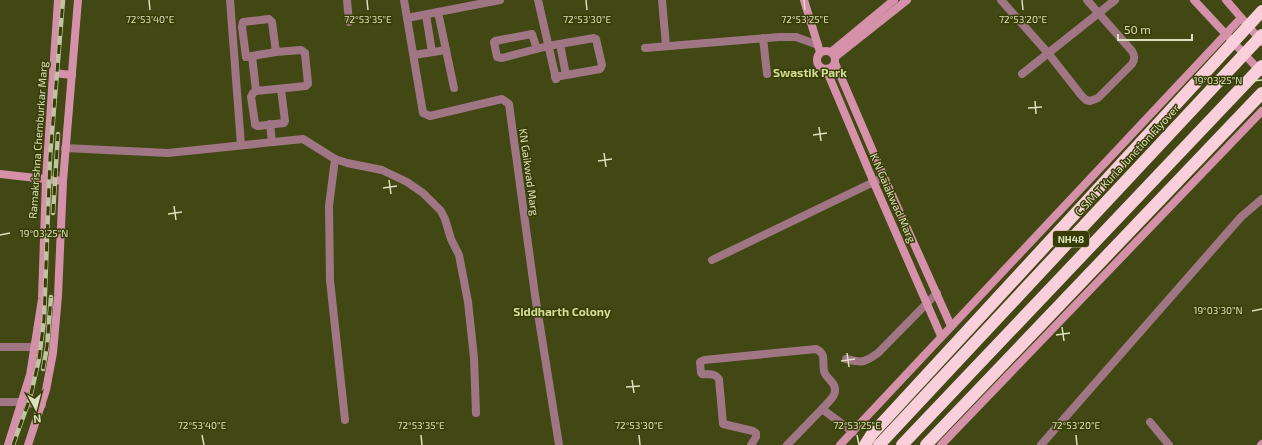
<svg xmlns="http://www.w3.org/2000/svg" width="1262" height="445" font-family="'Exo 2',sans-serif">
	<rect width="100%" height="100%" fill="#414813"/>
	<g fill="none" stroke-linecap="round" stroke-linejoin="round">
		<g stroke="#a07685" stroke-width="8">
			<path d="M230 0 241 145"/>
			<path d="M347 0 349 22"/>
			<path d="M404 0 423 113 430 116 502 99 509 104 535 295 559 445"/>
			<path d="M538 0 556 79"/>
			<path d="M662 0 666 46"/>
			<path d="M1001 0 1048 53 1081 95 1086 100 1090 101 1098 98 1132 64C1135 59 1135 56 1132 51L1087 0"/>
			<path d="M438 12 454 88"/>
			<path d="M426 15 432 52"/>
			<path d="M407 18 500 0"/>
			<path d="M269 19 272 22 276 52 246 57 242 27 243 22Z"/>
			<path d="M763 38 767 74"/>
			<path d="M560 44 566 75"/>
			<path d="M645 48 779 37H796L818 45"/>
			<path d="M537 49 532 34 495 41 494 42 497 57 502 58 548 46 594 38 596 39 602 65 600 69 555 77"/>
			<path d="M414 55 446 50"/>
			<path d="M252 56 256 91 306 86 308 84 305 53 301 50 276 52"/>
			<path d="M1022 74 1115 0"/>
			<path d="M256 91 253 93 251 97 255 123V125L258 126 284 123 285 121 281 89"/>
			<path d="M270 124 272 142"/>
			<path d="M65 148 168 153 303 139 335 159 347 163 382 170 407 182 423 193 441 211 445 219 451 239 459 255 468 302 474 358 476 413"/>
			<path d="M335 159 329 206 330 280 345 420"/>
			<path d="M712 260 884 177"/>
			<path d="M0 347H35"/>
			<path d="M846 359C862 363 864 363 878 353L937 293"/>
			<path d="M0 402H22L42 405"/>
			<path d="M1150 422 1169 445"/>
			<path d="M751 445 756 437V433L753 431 723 424 719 379C714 372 709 375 702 374L701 373 700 362 704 360 816 349C827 354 822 362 824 371 826 379 836 382 835 391 835 397 826 404 822 409L853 432"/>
			<path d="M787 445 822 409"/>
			<path d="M1041 445 1241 217 1262 199"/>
		</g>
		<g stroke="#d491a9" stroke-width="8">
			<path d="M804 0 820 52"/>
			<path d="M1194 0 1261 72"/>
			<path d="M1226 0 1262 42"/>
			<circle cx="826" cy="60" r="9"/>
			<path d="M831 52 894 0"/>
			<path d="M835 57 907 0"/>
			<path d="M835 63 884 177 951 326"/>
			<path d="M826 69 874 183 941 336"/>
			<path d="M53 73 72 75"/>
			<path d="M0 174 63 181"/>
			<path d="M8 445 30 375 42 299 46 179 58 0"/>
			<path d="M28 445 46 390 53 353 58 296 63 181 78 0"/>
			<path d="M840 445 1241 18"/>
			<path d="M941 445 1262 111"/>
			<path d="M1261 445 1262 444"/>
		</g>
		<g stroke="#f9cfdc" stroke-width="12">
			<path d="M865 445 872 434 1262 11"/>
			<path d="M879 445 1262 35"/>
			<path d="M902 445 1262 66"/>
			<path d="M926 445 1262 93"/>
		</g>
		<g stroke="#bec59f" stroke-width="4.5">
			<g id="rail">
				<path d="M53 213 58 134"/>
				<path d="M43 369 47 347 51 297"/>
				<path d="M13 445 30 398 39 359 44 320 50 157 63 0"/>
			</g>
		</g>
		<use href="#rail" stroke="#373d05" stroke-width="3" stroke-dasharray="9" stroke-linecap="butt"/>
	</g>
	<path fill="none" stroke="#dae1be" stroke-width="1.5" d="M149 0 150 10M367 0 368 10M586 0 587 10M804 0 805 10M1022 0 1023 10M1252 81 1262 80M1035 101 1036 114M1028 108 1042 107M819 127 821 141M813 135 827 133M604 153 606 167M598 161 612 159M389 180 391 194M383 188 397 186M174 206 176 220M168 214 182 212M0 235 10 233M1252 311 1262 309M1062 327 1064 341M1056 335 1070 333M847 353 849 367M841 361 855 359M632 380 634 393M626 387 640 386M202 435 204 445M421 435 422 445M639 435 640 445M857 435 859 445M1076 435 1077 445"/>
	<g text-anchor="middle" stroke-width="3" stroke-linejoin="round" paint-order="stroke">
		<rect fill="#373d05" stroke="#a9b086" stroke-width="1" x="1053" y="231" width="36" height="16" rx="3"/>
		<g font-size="10" font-weight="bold" fill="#dae1be">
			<text x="1071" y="243">NH48</text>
		</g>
		<g font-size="11" fill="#dae1be" stroke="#373d05">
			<text transform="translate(38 140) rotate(-86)" y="4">Ramakrishna Chemburkar Marg</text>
			<text transform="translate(1127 160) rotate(-47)" y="4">C S M T Kurla Junction Flyover</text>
			<text transform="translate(529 172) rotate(82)" y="4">KN Gaikwad Marg</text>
			<text transform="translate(893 198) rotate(66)" y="4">K N Gaiakwad Marg</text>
		</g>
		<g font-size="12" font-weight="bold" fill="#d2de98" stroke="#373d05">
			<text x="810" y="77">Swastik Park</text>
			<text x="562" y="316">Siddharth Colony</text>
		</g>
	</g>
	<g font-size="10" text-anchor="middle" fill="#dae1be" stroke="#373d05" stroke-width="3" stroke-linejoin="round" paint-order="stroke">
		<text x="150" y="23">72°53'40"E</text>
		<text x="368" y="23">72°53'35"E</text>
		<text x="587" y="23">72°53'30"E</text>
		<text x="805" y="23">72°53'25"E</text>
		<text x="1023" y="23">72°53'20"E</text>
		<text x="1218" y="84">19°03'25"N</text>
		<text x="44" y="237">19°03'25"N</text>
		<text x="1218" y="314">19°03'30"N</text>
		<text x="202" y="429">72°53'40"E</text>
		<text x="421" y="429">72°53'35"E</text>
		<text x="639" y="429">72°53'30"E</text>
		<text x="857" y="429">72°53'25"E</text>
		<text x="1076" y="429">72°53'20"E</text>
	</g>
	<g transform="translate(36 409) rotate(173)" stroke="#373d05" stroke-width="3" paint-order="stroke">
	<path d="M0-3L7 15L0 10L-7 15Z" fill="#dae1be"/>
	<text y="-6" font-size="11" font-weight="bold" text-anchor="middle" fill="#dae1be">N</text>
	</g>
	<path d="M1118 34v6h74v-6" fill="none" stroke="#dae1be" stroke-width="2"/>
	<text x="1124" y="34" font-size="12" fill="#dae1be" stroke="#373d05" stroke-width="3" paint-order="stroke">50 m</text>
</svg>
